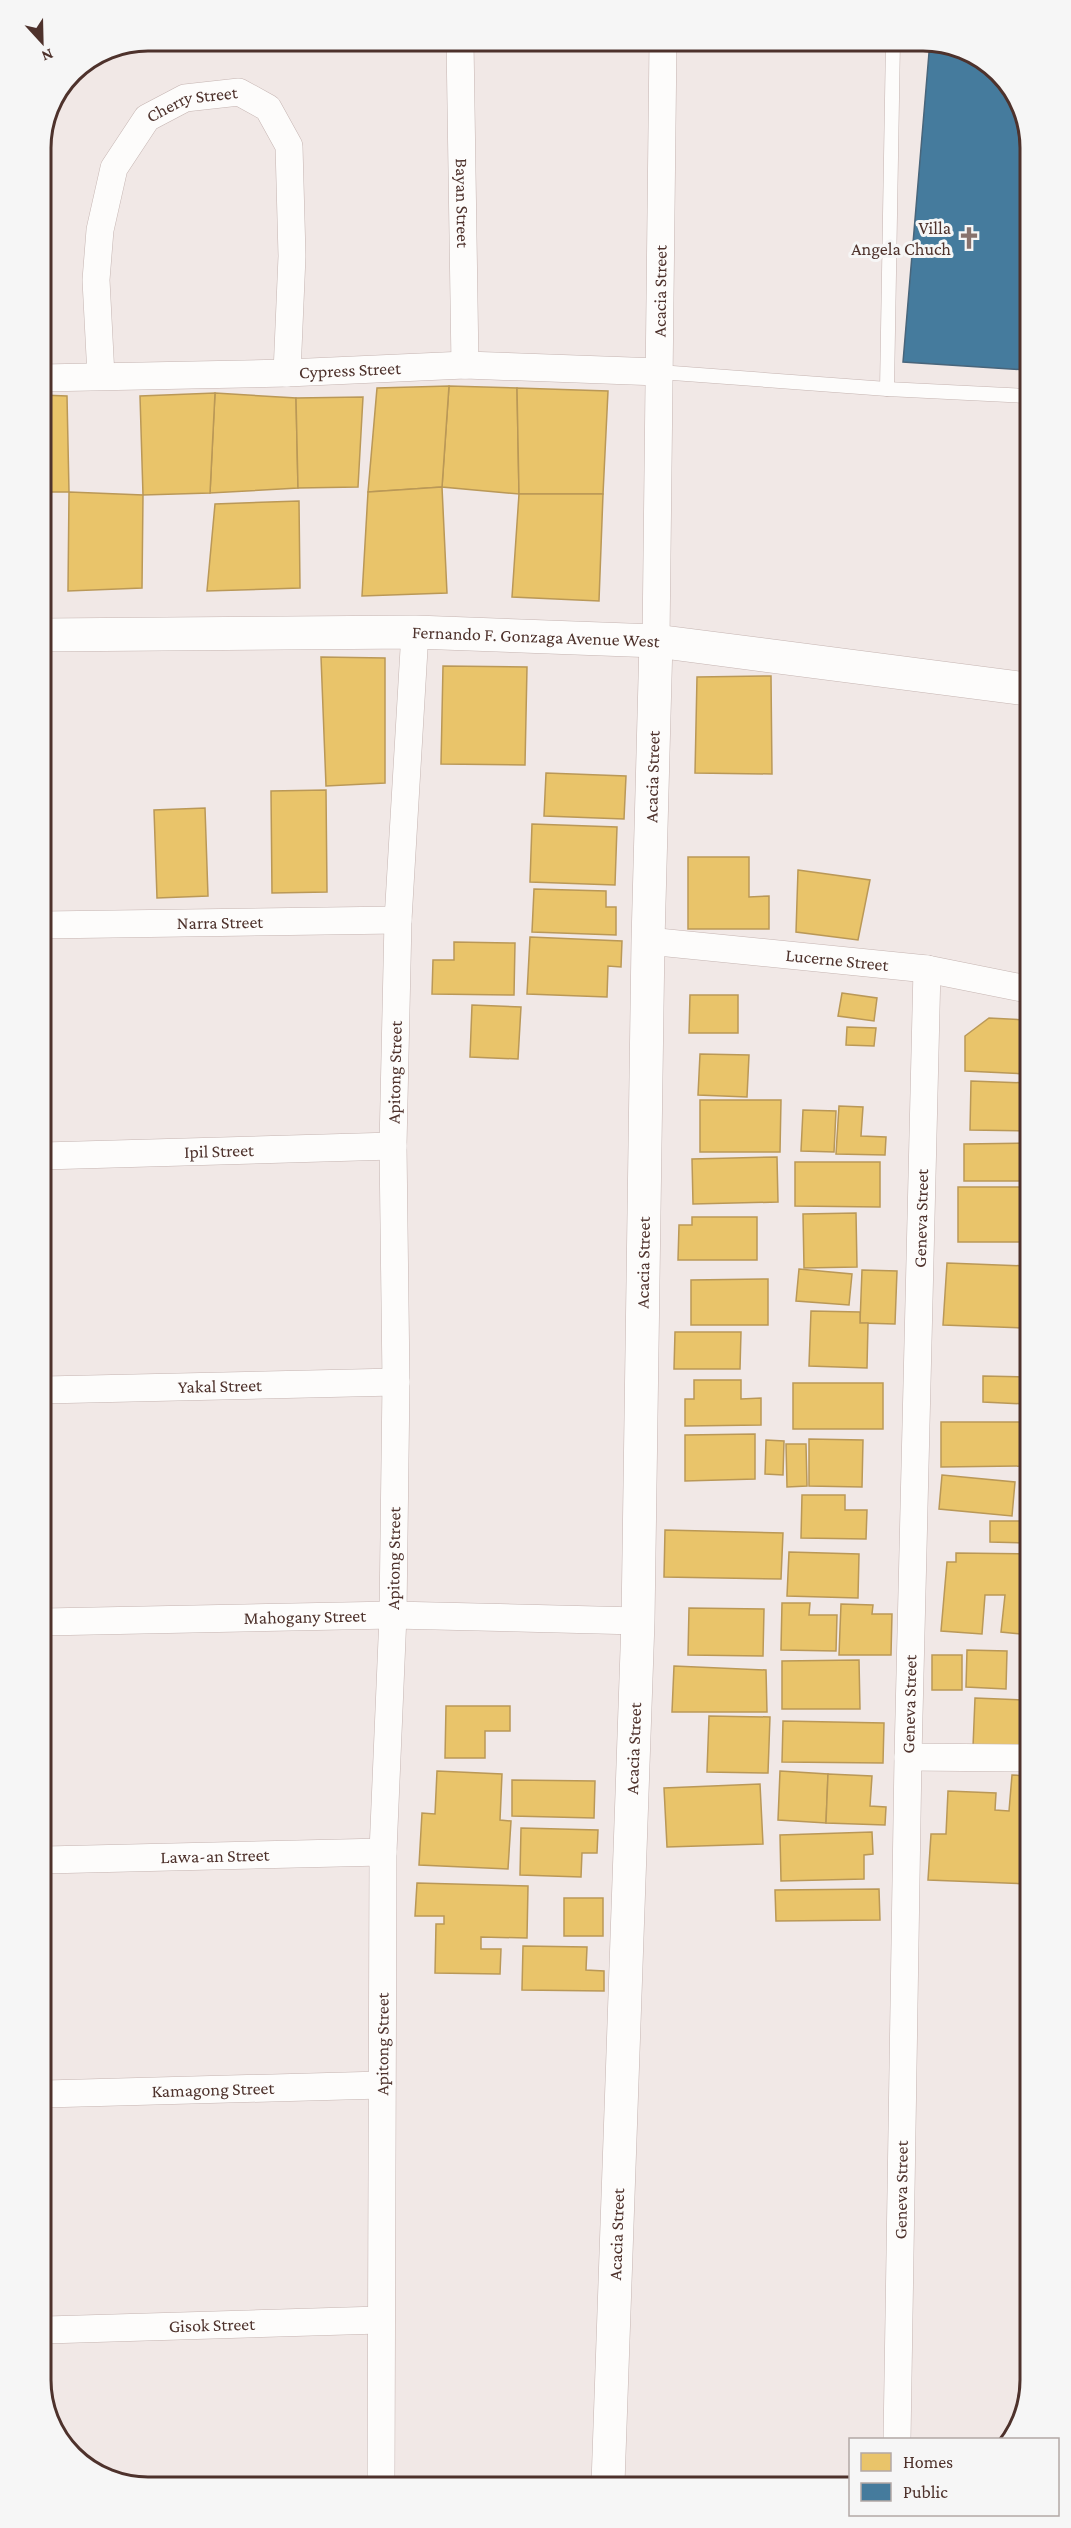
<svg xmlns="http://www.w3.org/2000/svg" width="1071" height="2528" font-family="'Crimson Pro',serif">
	<rect width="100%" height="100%" fill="#f1e8e6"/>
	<g fill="#e9c46a" stroke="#ba9857" stroke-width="1.5">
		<path d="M449 386 517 388 519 494 442 487Z"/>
		<path d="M449 386 442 487 368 492 377 388Z"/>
		<path d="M517 388 608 391 603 494H519Z"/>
		<path d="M215 393 296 398 298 488 210 493Z"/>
		<path d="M215 393 210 493 143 495 140 396Z"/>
		<path d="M41 395 67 396 69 492H42Z"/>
		<path d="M363 397 358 487 298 488 296 398Z"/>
		<path d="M442 487 447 593 362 596 368 492Z"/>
		<path d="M69 492 143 495 142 588 68 591Z"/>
		<path d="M519 494H603L599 601 512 597Z"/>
		<path d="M299 501 300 588 207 591 215 504Z"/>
		<path d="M321 657 385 658V783L326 786Z"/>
		<path d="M443 666 527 667 525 765 441 764Z"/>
		<path d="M771 676 772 774 695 773 697 677Z"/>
		<path d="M546 773 626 776 624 819 544 816Z"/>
		<path d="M326 790 327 892 272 893 271 791Z"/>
		<path d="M205 808 208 896 157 898 154 810Z"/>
		<path d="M532 824 617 827 615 885 530 882Z"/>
		<path d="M688 857H749V897L769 896V929H688Z"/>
		<path d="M798 870 870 880 858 940 796 932Z"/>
		<path d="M534 889 606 891V907H616V935L532 932Z"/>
		<path d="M530 937 622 941 621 967 608 966 607 997 527 994Z"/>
		<path d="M454 942 515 943 514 995 432 994 433 960H454Z"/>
		<path d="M842 993 877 998 874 1021 838 1016Z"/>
		<path d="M690 995H738V1033H689Z"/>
		<path d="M472 1005 521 1007 518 1059 470 1057Z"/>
		<path d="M989 1018 1027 1020V1074L965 1071V1036Z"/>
		<path d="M847 1027 876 1028 874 1046 846 1045Z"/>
		<path d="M700 1054 749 1055 747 1097 698 1095Z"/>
		<path d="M971 1081 1027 1083V1131L970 1130Z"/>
		<path d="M700 1100H781L780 1152H700Z"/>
		<path d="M839 1106 863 1107 861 1136 886 1137 885 1155 836 1154Z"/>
		<path d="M803 1110 836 1111 834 1152 801 1151Z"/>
		<path d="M1027 1143 1028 1181H964V1144Z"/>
		<path d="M777 1157 778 1202 693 1204 692 1159Z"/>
		<path d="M795 1162H880V1207L795 1206Z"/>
		<rect x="958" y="1187" width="70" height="55"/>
		<path d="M856 1213 857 1267 804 1268 803 1214Z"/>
		<path d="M692 1217H757V1260H678L679 1225H692Z"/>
		<path d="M947 1263 1026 1266 1022 1328 943 1325Z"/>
		<path d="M799 1269 852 1274 849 1305 796 1301Z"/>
		<path d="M862 1270 897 1271 895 1324 860 1323Z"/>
		<path d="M768 1279V1325H691V1280Z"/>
		<path d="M811 1311 860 1312V1323H868L867 1368 809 1366Z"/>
		<path d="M675 1332H741L740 1369H674Z"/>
		<path d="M983 1376 1026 1377V1404L983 1402Z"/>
		<path d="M694 1380H741V1399L761 1398V1425L685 1426V1399H694Z"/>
		<rect x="793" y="1383" width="90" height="46"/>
		<path d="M941 1422H1028V1466L941 1467Z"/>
		<path d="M755 1434V1479L685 1481V1435Z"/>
		<path d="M809 1439 863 1440 862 1487 809 1486Z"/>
		<path d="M766 1440 784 1441 783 1475 765 1474Z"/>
		<path d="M786 1444H806L807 1486 787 1487Z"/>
		<path d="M942 1475 1015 1482 1012 1516 939 1509Z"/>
		<path d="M802 1495H845V1510H867L866 1539 801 1538Z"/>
		<path d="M990 1521H1028L1027 1543 990 1542Z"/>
		<path d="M665 1530 783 1533 781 1579 664 1577Z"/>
		<path d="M789 1552 859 1554 858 1598 787 1596Z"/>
		<path d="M956 1553 1028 1554 1029 1635 1001 1632 1005 1595H985L982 1634 941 1631 947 1562H956Z"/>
		<path d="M782 1603H810L809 1615H837L836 1651 781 1650Z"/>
		<path d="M841 1604 873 1605 872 1614H892L891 1655H839Z"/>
		<path d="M689 1608 764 1609 763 1656 688 1655Z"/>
		<path d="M967 1650 1007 1651 1006 1689 966 1687Z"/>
		<rect x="932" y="1655" width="30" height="35"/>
		<path d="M859 1660 860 1709H782V1661Z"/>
		<path d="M674 1666 766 1670 767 1712H672Z"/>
		<path d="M975 1698 1025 1700 1023 1748 973 1747Z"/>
		<path d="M1029 1700V1750H1027Z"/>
		<path d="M446 1706H510V1731H485V1758H445Z"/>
		<path d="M709 1716 770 1717 768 1773 707 1772Z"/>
		<path d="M783 1721 884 1723 883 1763 782 1762Z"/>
		<path d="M437 1771 502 1774 500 1820 511 1821 508 1869 419 1865 422 1813 435 1814Z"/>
		<path d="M780 1771 828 1774 826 1823 778 1820Z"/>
		<path d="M828 1774 872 1776 870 1806 886 1807 885 1825 826 1823Z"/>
		<path d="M1012 1775 1029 1776V1884L928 1880 931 1834H946L948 1791 996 1793 995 1810 1009 1811Z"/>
		<path d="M512 1780 595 1781 594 1818 512 1816Z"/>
		<path d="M760 1784 763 1844 667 1847 664 1788Z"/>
		<path d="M521 1828 598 1830 597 1853H582L581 1877 520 1875Z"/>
		<path d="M872 1832 873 1854 864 1855V1879L781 1881 780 1835Z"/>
		<path d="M417 1883 528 1886 527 1938 481 1937V1949H501L500 1974 435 1973 436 1924H444V1916H415Z"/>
		<path d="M879 1889 880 1920 776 1921 775 1890Z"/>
		<rect x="564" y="1898" width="39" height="38"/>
		<path d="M523 1946 587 1947 586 1970 604 1971V1991L522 1990Z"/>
	</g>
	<path fill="#457b9d" stroke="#48657b" stroke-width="1.5" d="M930 41 989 63 1025 114 1026 370 903 362Z"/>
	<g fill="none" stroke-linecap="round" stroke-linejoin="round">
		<g stroke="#c5b4b1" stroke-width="15">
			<g id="service">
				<path d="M659 372 887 389 1026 396"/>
				<path d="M887 389 893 41"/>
			</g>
		</g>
		<g stroke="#c5b4b1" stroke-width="28">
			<g id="minor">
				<path id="s1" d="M460 41 465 365"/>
				<path id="s2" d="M101 376 96 280 100 230 114 168 147 118 185 98 239 92 268 108 289 146 292 256 287 373"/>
				<path id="s3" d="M41 378 287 373 465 365 659 372"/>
				<path id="s4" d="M656 641 663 41"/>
				<path id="s5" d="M43 925 398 920"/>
				<path id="s6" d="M648 941 927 969 1027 989"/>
				<path id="s7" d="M43 1156 393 1146"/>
				<path id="s8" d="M44 1390 396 1382"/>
				<path id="s9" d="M44 1622 393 1615 638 1621"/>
				<path d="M908 1757 1029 1758"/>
				<path id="s10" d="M45 1860 383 1852"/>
				<path id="s11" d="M45 2094 382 2085"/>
				<path id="s12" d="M46 2330 380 2320"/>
				<path id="s13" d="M897 2440 908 1757 927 969"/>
				<path id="s14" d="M381 2486 383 1852 393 1615 396 1382 393 1146 398 920 415 632"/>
			</g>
		</g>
		<g stroke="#c5b4b1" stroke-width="34">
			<g id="tertiary">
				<path id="s15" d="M42 635 415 632 656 641 1026 689"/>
				<path id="s16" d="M608 2484 638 1621 648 941 656 641"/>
			</g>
		</g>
		<use href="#service" stroke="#fdfcfb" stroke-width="14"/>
		<use href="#minor" stroke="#fdfcfb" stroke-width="27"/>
		<use href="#tertiary" stroke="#fdfcfb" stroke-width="33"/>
	</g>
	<defs>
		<g id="church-bare" transform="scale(1.8)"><path d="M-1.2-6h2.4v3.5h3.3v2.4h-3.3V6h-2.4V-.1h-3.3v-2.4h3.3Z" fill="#87726d" stroke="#f6f6f6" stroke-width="2.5" paint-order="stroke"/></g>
	</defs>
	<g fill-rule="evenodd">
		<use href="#church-bare" x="969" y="238"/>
	</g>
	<g text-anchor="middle" stroke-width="6" stroke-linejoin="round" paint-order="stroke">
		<g font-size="18" fill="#4e322c" stroke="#f6f6f6">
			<text dy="6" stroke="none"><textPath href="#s2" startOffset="318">Cherry Street</textPath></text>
			<text dy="6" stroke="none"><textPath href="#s1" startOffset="162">Bayan Street</textPath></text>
			<text dy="6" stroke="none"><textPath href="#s4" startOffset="350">Acacia Street</textPath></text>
			<text dy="6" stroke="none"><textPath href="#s3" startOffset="309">Cypress Street</textPath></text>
			<text dy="6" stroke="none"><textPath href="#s15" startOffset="494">Fernando F. Gonzaga Avenue West</textPath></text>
			<text dy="6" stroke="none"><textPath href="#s16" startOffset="1708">Acacia Street</textPath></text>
			<text dy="6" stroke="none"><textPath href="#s5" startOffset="177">Narra Street</textPath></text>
			<text dy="6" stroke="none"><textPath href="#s6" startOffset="190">Lucerne Street</textPath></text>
			<text dy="6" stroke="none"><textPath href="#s14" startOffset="1414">Apitong Street</textPath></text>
			<text dy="6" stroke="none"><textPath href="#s7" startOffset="176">Ipil Street</textPath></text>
			<text dy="6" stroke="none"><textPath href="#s13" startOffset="1222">Geneva Street</textPath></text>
			<text dy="6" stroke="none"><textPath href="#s16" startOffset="1222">Acacia Street</textPath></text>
			<text dy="6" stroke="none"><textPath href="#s8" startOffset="176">Yakal Street</textPath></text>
			<text dy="6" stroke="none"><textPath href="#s14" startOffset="928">Apitong Street</textPath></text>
			<text dy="6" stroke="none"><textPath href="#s9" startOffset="261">Mahogany Street</textPath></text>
			<text dy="6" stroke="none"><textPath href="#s13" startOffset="736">Geneva Street</textPath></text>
			<text dy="6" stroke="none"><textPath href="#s16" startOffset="736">Acacia Street</textPath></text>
			<text dy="6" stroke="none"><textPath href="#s10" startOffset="170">Lawa-an Street</textPath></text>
			<text dy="6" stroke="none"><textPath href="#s14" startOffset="442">Apitong Street</textPath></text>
			<text dy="6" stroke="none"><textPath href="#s11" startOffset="168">Kamagong Street</textPath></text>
			<text dy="6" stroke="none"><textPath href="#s13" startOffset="250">Geneva Street</textPath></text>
			<text dy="6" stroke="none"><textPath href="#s16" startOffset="250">Acacia Street</textPath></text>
			<text dy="6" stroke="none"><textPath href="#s12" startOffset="166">Gisok Street</textPath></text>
		</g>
		<g font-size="18" fill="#4e322c" stroke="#f6f6f6" text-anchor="end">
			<text x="951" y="234">Villa<tspan x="951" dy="21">Angela Chuch</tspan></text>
		</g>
	</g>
	<path d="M0 0H1071V2528H0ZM148 51H923A97 97 0 0 1 1020 148V2380A97 97 0 0 1 923 2477H148A97 97 0 0 1 51 2380V148A97 97 0 0 1 148 51Z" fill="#f6f6f6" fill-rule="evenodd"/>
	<path fill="none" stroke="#4e322c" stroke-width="3" d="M148 51H923A97 97 0 0 1 1020 148V2380A97 97 0 0 1 923 2477H148A97 97 0 0 1 51 2380V148A97 97 0 0 1 148 51Z"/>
	<rect x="849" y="2438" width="210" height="78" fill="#f6f6f6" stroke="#b3a8a5" stroke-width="1.5"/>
	<rect x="861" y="2453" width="30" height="18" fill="#e9c46a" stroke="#b3a8a5" stroke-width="1.5"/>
	<text x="903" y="2468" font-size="18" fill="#4e322c">Homes</text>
	<rect x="861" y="2483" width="30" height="18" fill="#457b9d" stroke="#b3a8a5" stroke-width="1.5"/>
	<text x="903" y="2498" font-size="18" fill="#4e322c">Public</text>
	<g transform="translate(42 42) rotate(158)" stroke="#f6f6f6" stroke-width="4.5" paint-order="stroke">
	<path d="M0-4.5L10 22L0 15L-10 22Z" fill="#4e322c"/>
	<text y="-9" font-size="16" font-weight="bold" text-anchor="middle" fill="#4e322c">N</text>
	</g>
</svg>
